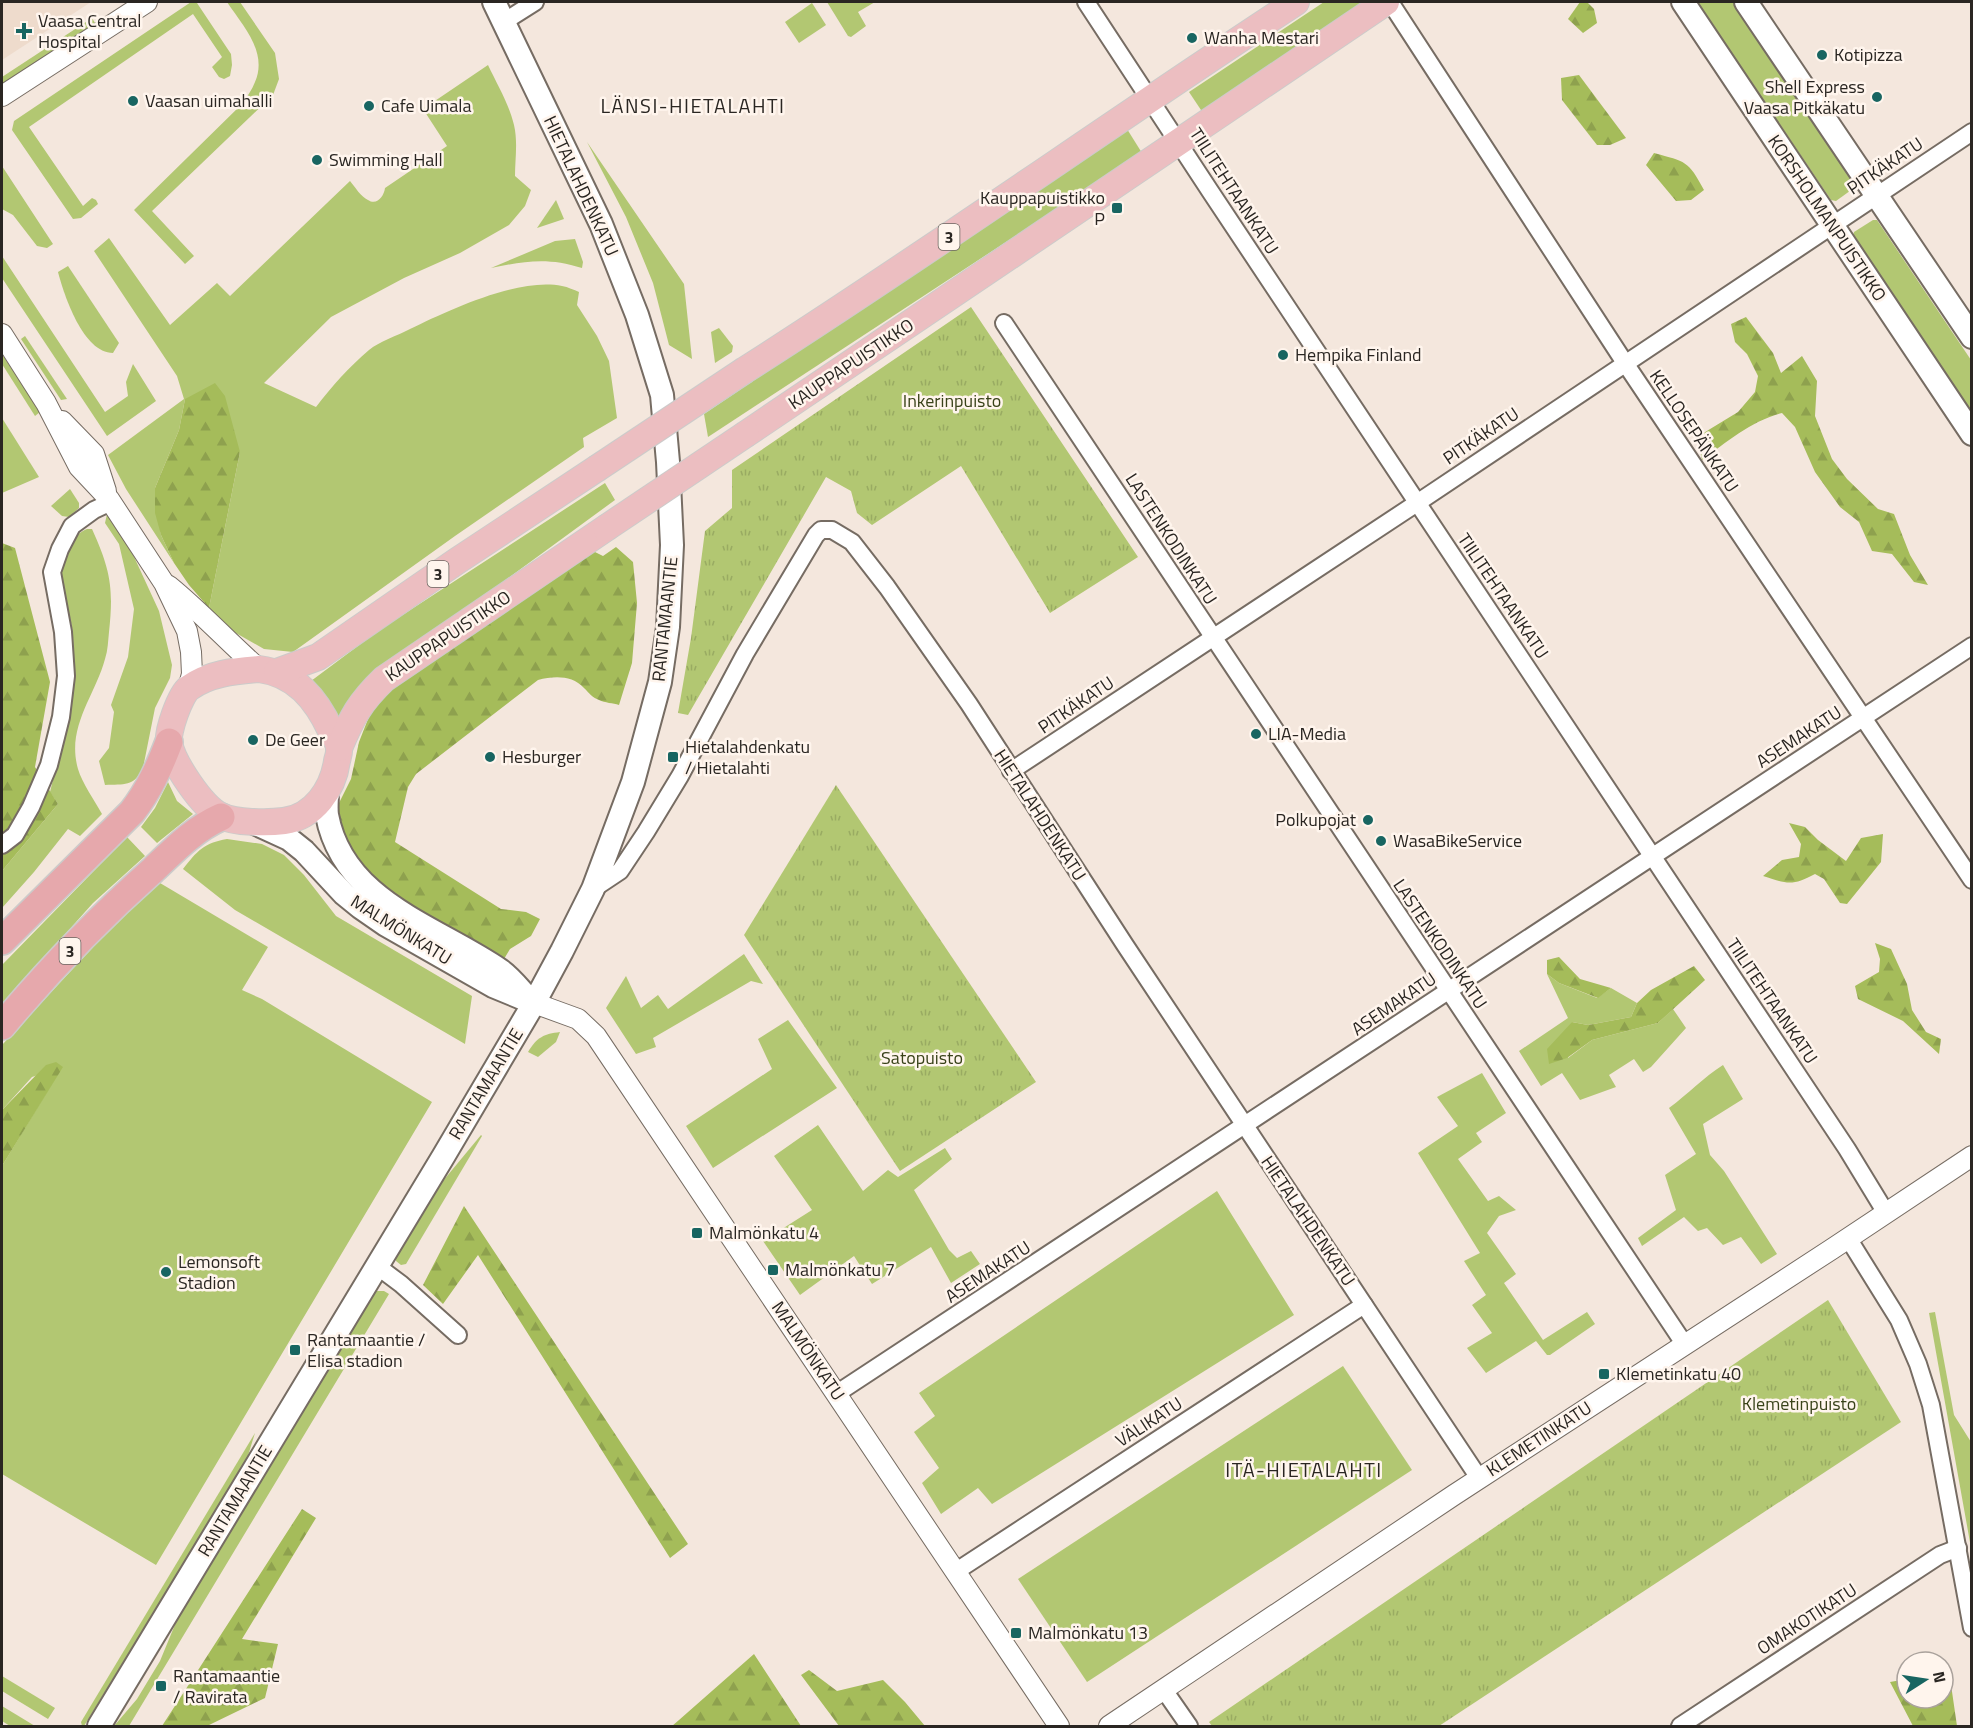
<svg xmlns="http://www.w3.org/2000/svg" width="1973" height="1728" font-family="'Titillium Web',sans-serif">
	<defs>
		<pattern id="forest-firs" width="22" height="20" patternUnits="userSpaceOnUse" patternTransform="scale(1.5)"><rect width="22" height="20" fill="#a5bc5a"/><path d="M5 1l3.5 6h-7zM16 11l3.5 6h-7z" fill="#8ea14e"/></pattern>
		<pattern id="park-tufts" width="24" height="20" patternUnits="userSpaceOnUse" patternTransform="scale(1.5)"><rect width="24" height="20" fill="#b2c772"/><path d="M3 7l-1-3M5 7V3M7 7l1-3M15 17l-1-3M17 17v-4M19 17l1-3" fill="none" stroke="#99ab62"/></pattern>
	</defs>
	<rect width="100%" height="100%" fill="#f4e7dd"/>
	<path fill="#eedbcc" d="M2 2H91L2 60Z"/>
	<g fill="#b2c772">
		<path d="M191 2 197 3 231 54 232 65 230 76 224 79 219 77 212 67 222 57 193 14 29 127 83 206 92 198 96 200 98 204 81 218 73 219 12 130 14 121Z"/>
		<path d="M227 2H240L275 53 279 79 273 95 152 211 194 256 185 264 134 210 243 103C247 96 252 90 255 82 268 52 243 26 227 2Z"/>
		<path d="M827 2H875L858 12 866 26 851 37 848 36Z"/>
		<path d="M1324 2H1370L1203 113 1189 92Z"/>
		<path d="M1697 2H1733L1855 184 1854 188 1836 201 1831 200Z"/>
		<path d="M812 3 826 25 799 43 785 22Z"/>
		<path d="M92 18 95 23 2 85V77Z"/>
		<path d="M488 65C497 84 509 104 514 125 518 142 515 159 515 176L531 190 525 206 509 225 460 253 404 278 331 317 264 383 316 407C332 386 349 367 369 350 380 341 397 336 410 329 449 310 519 277 562 286 568 287 574 290 579 292L577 305 597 336 609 361 617 418 583 438 584 447 455 536 293 652 264 649 227 628 209 608 240 452 185 399 179 430 155 488 161 535 174 563 126 489 108 455 184 399 177 376 94 251 109 238 170 325 217 283 230 296 350 181C355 187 361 197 368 200 377 206 384 196 385 188L447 146 423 109Z"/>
		<path d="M1127 129 1142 153 708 437 704 414Z"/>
		<path d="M587 142 684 284 692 359 669 345 653 283 626 217Z"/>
		<path d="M2 166 53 244 47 248 37 246 13 215 2 209Z"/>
		<path d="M556 200 564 219 537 228Z"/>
		<path d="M1873 220H1877L1971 360V413L1853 236 1854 232Z"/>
		<path d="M575 239 583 262 582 268C548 257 525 261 491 268L555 241Z"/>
		<path d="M2 256 105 412 128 396 126 382 133 364 156 401 107 436 2 278Z"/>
		<path d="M68 266 119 343 113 353C83 353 64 295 58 272Z"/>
		<path d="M719 328 733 346 732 352 715 363 711 332Z"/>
		<path d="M25 336 67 399 61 400 21 339Z"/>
		<path d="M2 354 40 412 35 416 2 364Z"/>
		<path d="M2 418 39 477 2 493Z"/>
		<path d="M605 483 615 500 366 682 338 719 311 681 378 631Z"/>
		<path d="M70 489 79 503V508L69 517 62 516 51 506Z"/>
		<path d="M107 514 130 548 159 611 172 665 170 678 155 708 143 768C134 787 124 784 105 785L99 761 109 748 114 712 111 705 128 657 134 609 119 544 105 523Z"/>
		<path d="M87 529H92C110 569 114 587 109 632 108 641 108 650 105 659 95 696 66 727 78 769 82 783 95 801 102 814L80 836 68 829 34 872 2 908V871L58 804 50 792C56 765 66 738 70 711 74 687 74 662 73 637 72 613 59 589 61 565 62 553 75 533 87 529Z"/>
		<path d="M168 782 177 801 193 814 157 843 141 827 155 808Z"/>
		<path d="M127 837 145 856 93 903 2 1005V965Z"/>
		<path d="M227 839 262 844 284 855 304 875 336 916 472 996 465 1044 235 910 183 869C197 851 204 843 227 839Z"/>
		<path d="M160 883 268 947 242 990 262 999 432 1102 156 1565 2 1474V1166L62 1067 32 1077 2 1110V1045L122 916Z"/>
		<path d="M744 954 763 984 751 981 653 1038 656 1047 636 1054 606 1008 626 976 641 1008 658 995 668 1009Z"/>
		<path d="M1547 974 1559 983 1597 998 1611 988 1637 1003 1631 1017 1588 1025 1572 1022 1568 1058 1592 1040 1658 1023 1673 1009 1686 1028 1651 1067 1643 1072 1634 1059 1609 1075 1616 1087 1580 1100 1562 1073 1541 1086 1519 1051 1568 1018Z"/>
		<path d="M788 1020 837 1088 713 1168 686 1126 772 1069 758 1039Z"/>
		<path d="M560 1032 556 1042 538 1057 528 1052C537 1037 544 1034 560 1032Z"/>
		<path d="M1723 1065 1743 1099 1703 1124 1710 1155 1724 1171 1777 1254 1761 1264 1741 1237 1723 1245 1707 1228 1698 1231 1684 1217 1642 1246 1638 1238 1676 1210 1665 1175 1696 1154 1669 1108C1688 1094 1704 1077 1723 1065Z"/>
		<path d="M1482 1073 1506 1113 1476 1133 1482 1142 1458 1159 1488 1201 1499 1196 1516 1210 1499 1216 1487 1233 1516 1274 1504 1283 1543 1340 1587 1312 1595 1324 1550 1355H1547L1536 1341 1486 1373 1467 1348 1492 1333 1472 1305 1486 1295 1464 1261 1480 1253 1418 1153 1458 1126 1437 1097Z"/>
		<path d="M818 1125 863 1191 888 1170 898 1177 945 1148 952 1159 914 1190 949 1250 957 1258 971 1251 980 1264 951 1283 931 1247 872 1284 854 1256 800 1295 763 1241 812 1210 774 1156Z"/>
		<path d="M481 1135 482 1136 406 1264 401 1265 396 1261 395 1253 433 1193Z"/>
		<path d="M1217 1191 1294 1315 992 1504 978 1488 941 1514 922 1483 939 1468 914 1432 935 1416 919 1393Z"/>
		<path d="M377 1291H384L389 1294 129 1726H114L137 1699 160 1661 181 1610 371 1294Z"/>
		<path d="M1935 1312 1954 1415 1971 1442V1548L1929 1313Z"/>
		<path d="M1343 1366 1412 1470 1087 1682 1018 1579Z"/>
		<path d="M255 1433 246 1462 84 1726H82L81 1722Z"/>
		<path d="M2 1676 55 1708 48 1719 2 1691Z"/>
		<path d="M2 1706 35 1726H10L2 1721Z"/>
	</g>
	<g fill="url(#forest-firs)">
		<path d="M1580 2H1587L1594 9 1597 23 1583 33 1568 19Z"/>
		<path d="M1579 75 1626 138 1610 145H1597L1562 100 1561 78Z"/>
		<path d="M1654 153C1686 162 1688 160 1704 190L1691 200 1676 201 1646 165Z"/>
		<path d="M1746 317 1773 353 1781 373 1802 356 1817 381 1815 416 1832 459 1847 479 1878 509 1894 514 1910 555 1928 585 1914 582 1892 554 1872 551 1859 522 1840 507 1815 472 1795 427 1782 413C1751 421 1727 442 1702 460L1697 437 1738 412 1755 392 1758 376 1747 354 1735 342 1731 324Z"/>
		<path d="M215 383 225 396 240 452 209 608 189 585 174 563 161 535 155 513V488L179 430 185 399Z"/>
		<path d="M2 543 15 548 50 682 35 767 58 804 2 871Z"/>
		<path d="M616 547 633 562 637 603 632 663 619 705C613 703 605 703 599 700 593 698 589 693 584 688 572 675 554 676 538 680L416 774 408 787 395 842 501 909 526 912 540 919 531 936 510 949 504 959 399 903 352 858 337 822V807L351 779 359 742 368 719 388 684 589 549 603 556Z"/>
		<path d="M1789 823 1805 827 1818 840 1846 861 1861 838 1883 834 1881 862 1847 904 1840 903 1824 879 1815 874C1793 886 1787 884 1763 876L1782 860 1799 857 1801 844Z"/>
		<path d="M1875 943 1891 949 1907 984 1912 1010 1926 1032 1941 1039 1939 1054 1903 1021 1858 999 1855 986 1879 972 1880 959Z"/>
		<path d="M1559 957 1580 979 1611 988 1598 998 1559 983 1547 974V960Z"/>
		<path d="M1694 966 1705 980 1658 1023 1592 1040 1567 1058 1549 1064 1547 1049 1572 1022 1588 1025 1631 1017 1637 1003 1651 990Z"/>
		<path d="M56 1062 63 1067 2 1166V1110L46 1065Z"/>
		<path d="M464 1206 688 1544 670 1558 478 1255 443 1304 423 1285Z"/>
		<path d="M302 1509 316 1518 242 1639 278 1644 265 1698 207 1726H162Z"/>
		<path d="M754 1654 801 1726H672L679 1720Z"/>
		<path d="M809 1670 837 1691 883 1680 905 1702 925 1726H839L801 1675Z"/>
		<path d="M1949 1671 1957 1726H1913L1890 1682 1907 1679V1698H1943V1672Z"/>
	</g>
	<g fill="url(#park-tufts)">
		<path d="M971 307 1138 557 1050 613 961 466 872 525 857 513 851 491 826 477 688 715 678 713 691 638 705 531 732 508V470Z"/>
		<path d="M836 785 1036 1082 900 1171 744 935Z"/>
		<path d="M1828 1300 1901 1422 1439 1726H1212L1209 1722Z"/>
	</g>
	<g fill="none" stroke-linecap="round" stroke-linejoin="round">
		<g stroke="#766c63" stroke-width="20">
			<g id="minor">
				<path d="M1086 2 1210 191 1847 1149 1886 1213"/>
				<path d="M1390 2 1625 363 1972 880"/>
				<path d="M505 21 535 2"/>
				<path d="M1004 323 1685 1345"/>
				<path d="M1011 771 1417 503 1972 132"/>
				<path d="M2 845 15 835 31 807 49 765 61 717 66 676 63 632 52 572 60 549 72 526 94 510 111 502"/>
				<path d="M593 889 620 871 646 832 680 776 745 654 816 535 821 530H832L852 542 887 587 969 704 1125 945 1479 1478"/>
				<path d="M1848 1238 1899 1320 1918 1364 1931 1405 1972 1628"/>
				<path d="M377 1266 401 1284 458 1335"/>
				<path d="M836 1394 1972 646"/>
				<path d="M955 1572 1364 1305"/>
				<path d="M1164 1690 1189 1726"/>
				<path d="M1680 1726 1940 1555 1958 1548"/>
			</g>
		</g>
		<g stroke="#766c63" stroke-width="22">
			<g id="tertiary">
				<path d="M2 96 147 2"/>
				<path d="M2 334 46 403 79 467 109 499 164 583 187 631 191 652 192 674 188 689"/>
				<path d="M62 421 94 454 106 491"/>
				<path d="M169 586C201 612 228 642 259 669"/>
				<path d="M534 1003 578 1019 596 1036 1059 1726"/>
				<path d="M1109 1726 1454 1495 1832 1249 1972 1156"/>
			</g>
		</g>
		<g stroke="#766c63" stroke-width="26">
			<g id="secondary">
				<path d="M1683 2 1972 434"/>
				<path d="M1746 2 1972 337"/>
				<path d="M327 792C327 800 326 808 327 815 343 902 436 926 500 970 510 977 518 987 526 996"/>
				<path d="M250 821 289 839 304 851 344 894 360 907 386 925 493 986 534 1003"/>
				<path d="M99 1726 443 1157 534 1003 562 951 593 889 633 782 660 682 668 627 672 545 668 462 662 395 637 315 601 224 494 2"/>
			</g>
		</g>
		<g stroke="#cccbca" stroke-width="28">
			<g id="primary">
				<path d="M745 370C932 251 1111 123 1296 2"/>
				<path d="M746 434 1386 2"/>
				<path d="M259 669C296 674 316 699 331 731 334 735 338 742 339 747 340 751 338 757 337 761 333 789 314 817 284 821 268 823 235 823 221 816 202 807 173 763 169 743 167 732 180 695 189 688 209 673 236 671 259 669Z"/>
				<path d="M277 672 318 657 457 561 596 469"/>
				<path d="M339 748C352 717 360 702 384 679L606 528"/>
			</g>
		</g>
		<g stroke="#cccbca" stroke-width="30">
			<g id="trunk">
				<path d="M2 941 132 812C149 790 159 768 169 742"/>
				<path d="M2 1026C48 971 99 918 153 870 174 850 194 829 221 817"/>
			</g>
		</g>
		<use href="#minor" stroke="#fff" stroke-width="16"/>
		<use href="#tertiary" stroke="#fff" stroke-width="20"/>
		<use href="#secondary" stroke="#fff" stroke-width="22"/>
		<use href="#primary" stroke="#ecbec1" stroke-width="26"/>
		<use href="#trunk" stroke="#e6a8ac" stroke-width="27"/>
		<g stroke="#cccbca" stroke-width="28" stroke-linecap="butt">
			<g id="primary-bridge">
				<path d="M596 469 745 370"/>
				<path d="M606 528 746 434"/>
			</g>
		</g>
		<use href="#primary-bridge" stroke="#ecbec1" stroke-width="26"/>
	</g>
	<g fill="#186561" stroke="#fff5ed" stroke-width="2">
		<path d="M21 22h6v6h6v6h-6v6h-6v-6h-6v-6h6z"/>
		<circle cx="1192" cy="38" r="6"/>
		<circle cx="1822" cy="55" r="6"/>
		<circle cx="1877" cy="97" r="6"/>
		<circle cx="133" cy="101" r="6"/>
		<circle cx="369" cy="106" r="6"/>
		<circle cx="317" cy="160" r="6"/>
		<rect x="1111" y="202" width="12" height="12" rx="3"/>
		<circle cx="1283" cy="355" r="6"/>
		<circle cx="1256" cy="734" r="6"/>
		<circle cx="253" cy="740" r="6"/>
		<circle cx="490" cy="757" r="6"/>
		<rect x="667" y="751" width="12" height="12" rx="3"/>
		<circle cx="1368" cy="820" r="6"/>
		<circle cx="1381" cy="841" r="6"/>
		<rect x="691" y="1227" width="12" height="12" rx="3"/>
		<rect x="767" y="1264" width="12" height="12" rx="3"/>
		<circle cx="166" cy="1272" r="6"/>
		<rect x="289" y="1344" width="12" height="12" rx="3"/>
		<rect x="1598" y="1368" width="12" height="12" rx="3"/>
		<rect x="1010" y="1627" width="12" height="12" rx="3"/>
		<rect x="155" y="1680" width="12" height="12" rx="3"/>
	</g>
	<g text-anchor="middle" stroke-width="5" stroke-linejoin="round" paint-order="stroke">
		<g fill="#fff5ed" stroke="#6a645f" stroke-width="1.5">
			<rect x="938.5" y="224" width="21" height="26" rx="4.5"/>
			<rect x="427.5" y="561" width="21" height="26" rx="4.5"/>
			<rect x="59.5" y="938" width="21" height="26" rx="4.5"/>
		</g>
		<g font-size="16" font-weight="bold" fill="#2a2622">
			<text x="949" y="243">3</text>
			<text x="438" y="580">3</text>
			<text x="70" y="957">3</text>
		</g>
		<g font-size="18" fill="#2a2622" stroke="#fff5ed" text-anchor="start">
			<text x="38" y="27">Vaasa Central<tspan x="38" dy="21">Hospital</tspan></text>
			<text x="1204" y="44">Wanha Mestari</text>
			<text x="1834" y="61">Kotipizza</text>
			<text x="1865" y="93" text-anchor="end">Shell Express<tspan x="1865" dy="21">Vaasa Pitkäkatu</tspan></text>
			<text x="145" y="107">Vaasan uimahalli</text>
			<text x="381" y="112">Cafe Uimala</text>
			<text x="329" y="166">Swimming Hall</text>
			<text x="1105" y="204" text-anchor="end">Kauppapuistikko<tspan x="1105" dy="21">P</tspan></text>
			<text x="1295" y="361">Hempika Finland</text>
			<text x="1268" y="740">LIA-Media</text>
			<text x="265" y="746">De Geer</text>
			<text x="685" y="753">Hietalahdenkatu<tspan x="685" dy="21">/ Hietalahti</tspan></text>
			<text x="502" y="763">Hesburger</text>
			<text x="1356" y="826" text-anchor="end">Polkupojat</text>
			<text x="1393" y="847">WasaBikeService</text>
			<text x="709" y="1239">Malmönkatu 4</text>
			<text x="178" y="1268">Lemonsoft<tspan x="178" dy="21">Stadion</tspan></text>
			<text x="785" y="1276">Malmönkatu 7</text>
			<text x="307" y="1346">Rantamaantie /<tspan x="307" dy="21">Elisa stadion</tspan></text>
			<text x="1616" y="1380">Klemetinkatu 40</text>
			<text x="1028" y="1639">Malmönkatu 13</text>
			<text x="173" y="1682">Rantamaantie<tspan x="173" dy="21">/ Ravirata</tspan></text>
		</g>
		<g font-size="18" fill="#2a2622" stroke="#fff5ed">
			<text transform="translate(1885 166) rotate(-34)" y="6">PITKÄKATU</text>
			<text transform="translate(581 186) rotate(65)" y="6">HIETALAHDENKATU</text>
			<text transform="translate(1234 191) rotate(57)" y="6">TIILITEHTAANKATU</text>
			<text transform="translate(1827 218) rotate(56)" y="6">KORSHOLMANPUISTIKKO</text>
			<text transform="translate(851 364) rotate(-34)" y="6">KAUPPAPUISTIKKO</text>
			<text transform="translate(1694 431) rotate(56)" y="6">KELLOSEPÄNKATU</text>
			<text transform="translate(1481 436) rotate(-34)" y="6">PITKÄKATU</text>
			<text transform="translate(1171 539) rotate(57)" y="6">LASTENKODINKATU</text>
			<text transform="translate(1503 596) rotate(56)" y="6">TIILITEHTAANKATU</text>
			<text transform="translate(665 619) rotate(-84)" y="6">RANTAMAANTIE</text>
			<text transform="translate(448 636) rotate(-34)" y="6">KAUPPAPUISTIKKO</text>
			<text transform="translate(1076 705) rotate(-34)" y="6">PITKÄKATU</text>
			<text transform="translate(1799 737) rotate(-33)" y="6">ASEMAKATU</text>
			<text transform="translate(1040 815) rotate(57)" y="6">HIETALAHDENKATU</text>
			<text transform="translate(401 930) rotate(32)" y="6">MALMÖNKATU</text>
			<text transform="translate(1440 944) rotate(56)" y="6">LASTENKODINKATU</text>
			<text transform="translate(1772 1001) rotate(56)" y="6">TIILITEHTAANKATU</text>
			<text transform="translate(1394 1004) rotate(-34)" y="6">ASEMAKATU</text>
			<text transform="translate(486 1084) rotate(-59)" y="6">RANTAMAANTIE</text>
			<text transform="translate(1308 1221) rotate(56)" y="6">HIETALAHDENKATU</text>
			<text transform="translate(988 1272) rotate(-33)" y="6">ASEMAKATU</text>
			<text transform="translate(808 1351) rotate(56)" y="6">MALMÖNKATU</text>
			<text transform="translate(1149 1422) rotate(-33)" y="6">VÄLIKATU</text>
			<text transform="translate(1539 1439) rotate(-33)" y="6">KLEMETINKATU</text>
			<text transform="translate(235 1501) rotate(-59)" y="6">RANTAMAANTIE</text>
			<text transform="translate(1807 1619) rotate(-33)" y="6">OMAKOTIKATU</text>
		</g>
		<g font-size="18" fill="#394219" stroke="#fff5ed">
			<text x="952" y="407">Inkerinpuisto</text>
			<text x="922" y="1064">Satopuisto</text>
			<text x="1799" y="1410">Klemetinpuisto</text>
		</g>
		<g font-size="20" letter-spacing="1.5" fill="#2a2622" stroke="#fff5ed">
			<text x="693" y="113">LÄNSI-HIETALAHTI</text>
			<text x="1304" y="1477">ITÄ-HIETALAHTI</text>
		</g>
	</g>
	<rect width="1973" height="1728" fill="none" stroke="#2a2622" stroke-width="6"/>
	<g transform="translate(1925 1680) rotate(78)"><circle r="28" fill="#fff5ed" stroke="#aaa29c" stroke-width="1.5"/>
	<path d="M0-4.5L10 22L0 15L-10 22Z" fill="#186561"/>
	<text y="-9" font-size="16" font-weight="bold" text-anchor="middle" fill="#2a2622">N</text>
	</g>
</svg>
